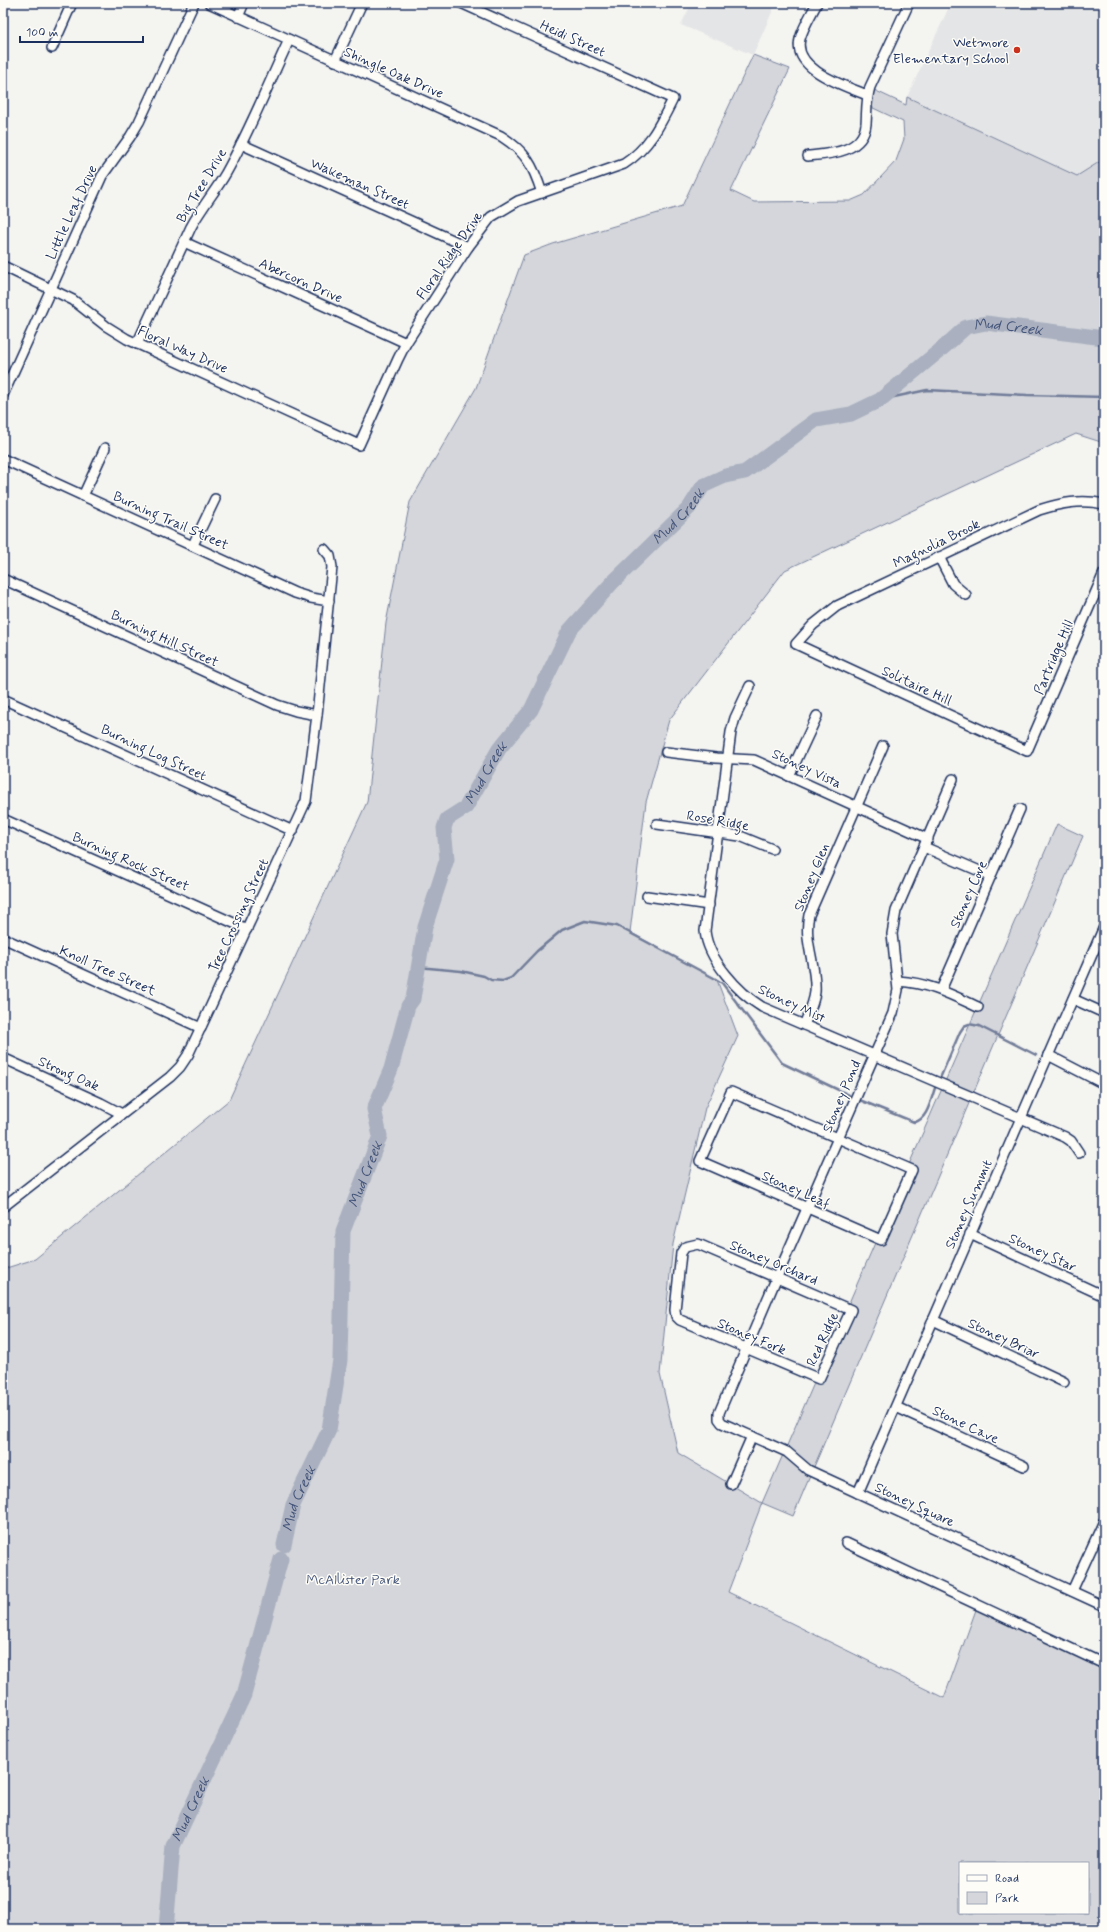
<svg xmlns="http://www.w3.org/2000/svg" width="1107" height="1932" font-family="Mynerve,sans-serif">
	<rect width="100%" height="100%" fill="#f4f4f1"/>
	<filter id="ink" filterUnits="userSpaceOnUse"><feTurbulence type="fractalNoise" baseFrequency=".025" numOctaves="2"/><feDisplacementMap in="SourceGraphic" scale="8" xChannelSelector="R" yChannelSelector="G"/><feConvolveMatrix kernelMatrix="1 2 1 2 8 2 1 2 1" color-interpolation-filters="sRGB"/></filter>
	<g filter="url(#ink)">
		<g fill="#e4e5e6">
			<path d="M692 3H776L753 55 681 25Z"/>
			<path d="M951 3H1104V159L1077 177 907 97Z"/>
		</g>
		<path fill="#d4d6db" stroke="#78829c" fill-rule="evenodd" d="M753 55 790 69 731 191 754 202 850 201 864 195 896 161 904 139 903 122 871 107 874 90 906 105 907 97 1077 176 1104 159V443L1076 434 785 570 669 720 646 802 630 932 717 980 738 1036 705 1108 673 1244 660 1374 678 1453 762 1503 1057 824 1083 836 793 1516 762 1503 728 1592 944 1698 977 1607 1104 1667V1929H3V1269L35 1259 229 1100 367 802 386 623 410 502 476 388 524 255 553 244 682 206ZM960 1863H1088V1913H960Z"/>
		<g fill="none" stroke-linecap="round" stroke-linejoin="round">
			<g stroke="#717c98" stroke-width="2.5">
				<path d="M880 400 927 390 1027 395 1104 397"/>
				<path d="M418 967 461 971 484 976 491 980 503 981 511 978 537 951 562 930 585 921 617 926 714 978 722 983 782 1063 849 1095"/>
				<path d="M941 1076 960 1032 964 1026 969 1024 979 1026 1036 1055"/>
				<path d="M862 1101 914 1122C927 1121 931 1099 935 1088"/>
			</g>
			<g stroke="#aab0bf" stroke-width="15">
				<path id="s1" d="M284 1545 293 1505 329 1430 340 1360 343 1231 380 1136 374 1109 391 1069 408 1006 413 999 425 927 447 859 444 828 447 819 466 807 499 749 531 710 569 631 612 583 689 508 703 486 725 476 745 472 816 420 851 414 880 400 944 347 966 327 986 323 1104 338"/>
				<path id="s2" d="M166 1929 173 1846 244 1695 281 1559"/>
			</g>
			<g stroke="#1b2f5e" stroke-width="12">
				<g id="street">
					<path d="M209 3 501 136C526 152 533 165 542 193"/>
					<path d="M817 3C811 15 803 27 800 39 792 70 846 86 867 95"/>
					<path d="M238 17 244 3"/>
					<path d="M52 48 72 3"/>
					<path d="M335 61 362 3"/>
					<path d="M241 144 468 247"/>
					<path d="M808 156C829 154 863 153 866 124 867 111 866 100 870 87L909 3"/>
					<path d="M184 242 406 343"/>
					<path d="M3 266 73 300 106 326 127 339 359 445 398 359 406 343 468 247 491 217 518 201 624 164C649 148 660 125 673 99L461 3"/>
					<path d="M137 344 191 227C201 208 215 192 226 173 250 130 268 85 289 40"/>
					<path d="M3 395 102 176 130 137 139 122 194 3"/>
					<path d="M3 459 295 593 311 598 329 601"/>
					<path d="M83 496 105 448"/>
					<path d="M1104 504C1081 499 1061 503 1039 510L837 606 813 625 796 644 1027 751 1104 573"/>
					<path d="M193 545 215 499"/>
					<path d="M939 557 953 584 966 595"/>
					<path d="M3 579 277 705 296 711 317 715"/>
					<path d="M750 686 735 718 731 732 705 931C708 960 739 993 762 1007L1065 1137 1071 1141 1079 1153"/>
					<path d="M3 699 293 831"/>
					<path d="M666 752 716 758 754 760 928 839"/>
					<path d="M789 776 817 716"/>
					<path d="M953 779 896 911 892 934 898 990 893 1013 776 1279 719 1413V1419L722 1423 787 1452 808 1470 1104 1606"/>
					<path d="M3 819 247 929"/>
					<path d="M657 824 740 836 772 849"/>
					<path d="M924 847 991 876"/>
					<path d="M647 896 709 905"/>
					<path d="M3 938 201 1028"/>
					<path d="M898 981C929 983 950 994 978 1007"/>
					<path d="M941 990 1020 809"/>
					<path d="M1073 999 1104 1013"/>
					<path d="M804 1025C808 1015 814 1003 815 992 817 966 803 941 809 915L883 746"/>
					<path d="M1048 1055 1104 1084"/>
					<path d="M3 1058 101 1103 122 1114"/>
					<path d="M731 1092 912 1170 881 1240 700 1161Z"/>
					<path d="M3 1207 170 1077 180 1067 188 1055 306 801 317 715 332 567 330 556 324 549"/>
					<path d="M970 1234 1104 1296"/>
					<path d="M698 1244 851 1310 819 1379 680 1320 676 1316 675 1310 681 1253 685 1247Z"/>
					<path d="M933 1320 1064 1382"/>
					<path d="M896 1407 1024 1466"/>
					<path d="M731 1484 752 1436"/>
					<path d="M858 1493 1104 927"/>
					<path d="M846 1543 1104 1664"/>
					<path d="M1072 1591 1104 1521"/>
				</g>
			</g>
			<use href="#street" stroke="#fdfcf7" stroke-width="9"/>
		</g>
	</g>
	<circle fill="#c8321e" stroke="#fdfcf7" stroke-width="1.5" cx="1017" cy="50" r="4"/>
	<g text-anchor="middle" stroke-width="3" stroke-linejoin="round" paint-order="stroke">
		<g font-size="14" fill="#1b2f5e" stroke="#fdfcf7">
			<text transform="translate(573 38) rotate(24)" y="5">Heidi Street</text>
			<text transform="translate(394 72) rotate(24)" y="5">Shingle Oak Drive</text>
			<text transform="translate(360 183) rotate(24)" y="5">Wakeman Street</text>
			<text transform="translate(201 185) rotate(-59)" y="5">Big Tree Drive</text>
			<text transform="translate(71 212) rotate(-65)" y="5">Little Leaf Drive</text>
			<text transform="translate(449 255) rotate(-55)" y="5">Floral Ridge Drive</text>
			<text transform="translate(301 280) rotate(24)" y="5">Abercorn Drive</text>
			<text transform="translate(183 349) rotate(24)" y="5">Floral Way Drive</text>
			<text transform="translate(171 520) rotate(24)" y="5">Burning Trail Street</text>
			<text transform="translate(936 543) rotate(-26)" y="5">Magnolia Brook</text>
			<text transform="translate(165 638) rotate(25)" y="5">Burning Hill Street</text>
			<text transform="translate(1053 657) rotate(-67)" y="5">Partridge Hill</text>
			<text transform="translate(917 685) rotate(25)" y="5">Solitaire Hill</text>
			<text transform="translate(154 752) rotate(25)" y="5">Burning Log Street</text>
			<text transform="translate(807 768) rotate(25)" y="5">Stoney Vista</text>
			<text transform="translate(718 820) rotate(10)" y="5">Rose Ridge</text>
			<text transform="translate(131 861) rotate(24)" y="5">Burning Rock Street</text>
			<text transform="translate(811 877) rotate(-68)" y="5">Stoney Glen</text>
			<text transform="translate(968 894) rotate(-66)" y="5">Stoney Cove</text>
			<text transform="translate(238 915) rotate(-65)" y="5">Tree Crossing Street</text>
			<text transform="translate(108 970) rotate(24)" y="5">Knoll Tree Street</text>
			<text transform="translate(792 1003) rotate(25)" y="5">Stoney Mist</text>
			<text transform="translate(69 1073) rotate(24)" y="5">Strong Oak</text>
			<text transform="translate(841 1096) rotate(-67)" y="5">Stoney Pond</text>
			<text transform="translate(796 1189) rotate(24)" y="5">Stoney Leaf</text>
			<text transform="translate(968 1204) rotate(-66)" y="5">Stoney Summit</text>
			<text transform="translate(1043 1252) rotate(25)" y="5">Stoney Star</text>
			<text transform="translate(774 1262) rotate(23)" y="5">Stoney Orchard</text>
			<text transform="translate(752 1336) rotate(23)" y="5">Stoney Fork</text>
			<text transform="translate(1004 1338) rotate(25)" y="5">Stoney Briar</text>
			<text transform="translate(822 1339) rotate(-65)" y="5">Red Ridge</text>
			<text transform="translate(966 1424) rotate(25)" y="5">Stone Cave</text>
			<text transform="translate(915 1504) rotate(25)" y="5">Stoney Square</text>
		</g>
		<g font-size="14" fill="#1b2f5e" stroke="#fdfcf7" text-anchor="end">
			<text x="1009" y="47">Wetmore<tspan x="1009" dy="16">Elementary School</tspan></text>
		</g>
		<g font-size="14" fill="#49597d" stroke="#fdfcf7">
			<text x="353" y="1584">McAllister Park</text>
		</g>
		<g font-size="15" font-style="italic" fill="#46567b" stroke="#fdfcf7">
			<text dy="5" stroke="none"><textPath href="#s1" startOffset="1537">Mud Creek</textPath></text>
			<text dy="5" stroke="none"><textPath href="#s1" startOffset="1142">Mud Creek</textPath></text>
			<text dy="5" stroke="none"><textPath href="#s1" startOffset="818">Mud Creek</textPath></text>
			<text dy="5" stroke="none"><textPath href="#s1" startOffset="385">Mud Creek</textPath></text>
			<text dy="5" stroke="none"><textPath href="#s1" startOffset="49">Mud Creek</textPath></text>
			<text dy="5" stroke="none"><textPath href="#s2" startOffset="124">Mud Creek</textPath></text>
		</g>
	</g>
	<rect width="1107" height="1932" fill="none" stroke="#fdfcf7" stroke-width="16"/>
	<rect x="8" y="8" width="1091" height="1916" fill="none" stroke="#1b2f5e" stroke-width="1.5" filter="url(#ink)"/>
	<rect x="959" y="1862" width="130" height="52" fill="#fdfcf7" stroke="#a3aaba"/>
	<rect x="967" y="1875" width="20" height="6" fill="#fdfcf7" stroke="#a3aaba"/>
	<text x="995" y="1882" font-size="12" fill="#1b2f5e">Road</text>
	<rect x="967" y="1892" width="20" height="12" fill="#d4d6db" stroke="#a3aaba"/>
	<text x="995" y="1902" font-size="12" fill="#1b2f5e">Park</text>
	<path d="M20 36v6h123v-6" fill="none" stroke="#1b2f5e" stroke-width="2"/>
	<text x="26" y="36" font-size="12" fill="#1b2f5e" stroke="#fdfcf7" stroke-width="3" paint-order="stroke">100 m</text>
</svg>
